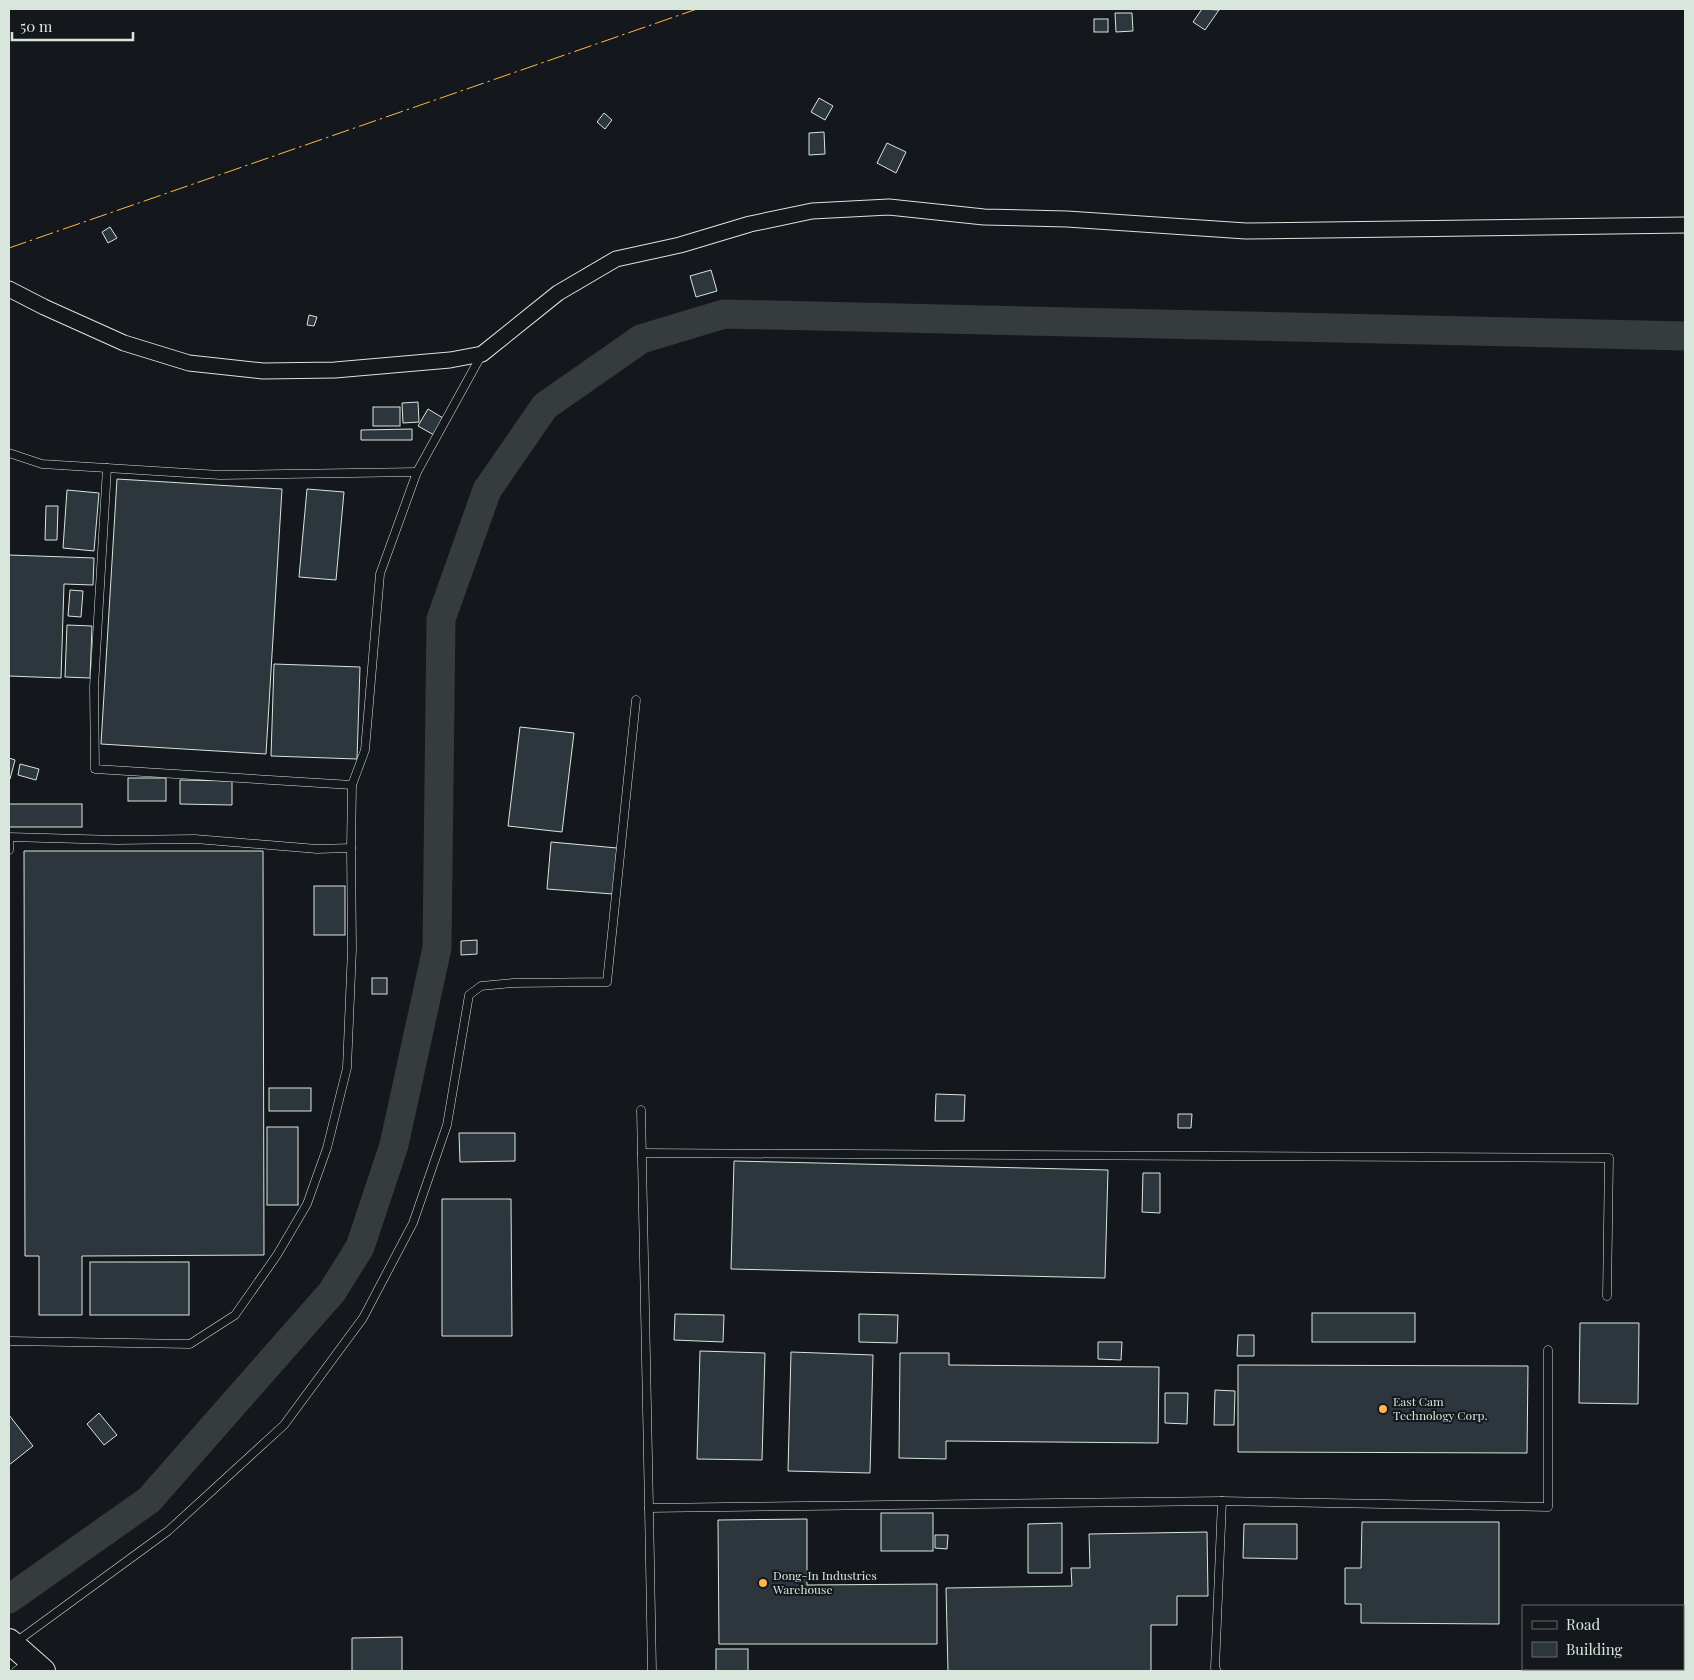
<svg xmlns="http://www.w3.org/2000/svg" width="1694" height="1680" font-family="'Playfair Display',serif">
	<rect width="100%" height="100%" fill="#14181c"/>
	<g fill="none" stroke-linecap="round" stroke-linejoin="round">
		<path stroke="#363b3e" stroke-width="29" d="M9 1599 149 1500 332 1292 360 1247 394 1145 437 948 441 619 487 490 545 406 641 339 724 314 1685 336"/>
	</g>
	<g fill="#2c363c" stroke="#d8e6dc">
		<path d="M1202 9 1219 10 1205 30 1193 22Z"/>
		<path d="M1115 13H1132L1133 31 1116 32Z"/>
		<rect x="1094" y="19" width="14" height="13"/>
		<path d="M819 98 833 106 825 120 811 112Z"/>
		<path d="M604 113 612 120 605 129 597 122Z"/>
		<path d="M824 132 825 154 809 155V133Z"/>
		<path d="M887 143 906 152 896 173 877 163Z"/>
		<path d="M110 227 117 238 108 243 102 232Z"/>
		<path d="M711 270 717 291 696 297 690 276Z"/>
		<path d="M309 315 317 317 314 326 307 325Z"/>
		<path d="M418 402 419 422 403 423 402 403Z"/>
		<rect x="373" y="407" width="27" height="19"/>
		<path d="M428 409 443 418 434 435 418 426Z"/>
		<path d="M412 429V440H361V430Z"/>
		<path d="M117 479 282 489 266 754 101 744Z"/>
		<path d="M307 489 344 492 336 580 299 577Z"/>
		<path d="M67 490 99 493 94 551 63 548Z"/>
		<path d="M46 506H58L57 540H45Z"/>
		<path d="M9 555 94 558 93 585 64 584 61 678 9 676Z"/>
		<path d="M70 590 83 591 81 617 68 616Z"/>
		<path d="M67 625 92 626 90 678 65 677Z"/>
		<path d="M274 664 360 667 357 759 271 756Z"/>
		<path d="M520 727 574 733 562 832 508 826Z"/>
		<path d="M9 758 15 760 10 779H9Z"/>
		<path d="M20 764 39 769 36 780 18 775Z"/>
		<rect x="128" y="778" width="38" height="23"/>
		<path d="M180 780 232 781V805L180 804Z"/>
		<rect x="9" y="804" width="73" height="23"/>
		<path d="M551 842 617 848 613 894 547 889Z"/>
		<path d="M24 851H263L264 1255 82 1256V1315H39V1256H25Z"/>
		<rect x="314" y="886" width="31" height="49"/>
		<path d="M477 940V954L461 955V941Z"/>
		<rect x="372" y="978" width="15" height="16"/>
		<rect x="269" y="1088" width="42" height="23"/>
		<path d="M936 1094 965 1095 964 1121H935Z"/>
		<path d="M1178 1114H1192L1191 1128H1178Z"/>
		<rect x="267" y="1127" width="31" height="78"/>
		<path d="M459 1133H515V1161L460 1162Z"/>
		<path d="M734 1161 1108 1170 1105 1278 731 1269Z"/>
		<path d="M1143 1173H1160V1213L1142 1212Z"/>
		<path d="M442 1199H511L512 1336H442Z"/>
		<rect x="90" y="1262" width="99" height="53"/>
		<rect x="1312" y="1313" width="103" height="29"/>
		<path d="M675 1314 724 1315 723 1342 674 1340Z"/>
		<path d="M859 1314 898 1315 897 1343 859 1342Z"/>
		<path d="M1580 1323H1639L1638 1404 1579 1403Z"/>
		<path d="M1238 1335H1254V1356H1237Z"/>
		<path d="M1098 1342H1122L1121 1360 1098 1359Z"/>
		<path d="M700 1351 765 1353 762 1460 697 1459Z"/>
		<path d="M791 1352 873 1355 870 1473 788 1471Z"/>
		<path d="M900 1353H949V1365L1159 1367 1158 1443 946 1441V1459L899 1458Z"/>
		<path d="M1238 1365 1528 1366 1527 1453 1238 1452Z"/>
		<path d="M1215 1390 1235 1391 1234 1425H1214Z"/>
		<path d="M1165 1393H1188L1187 1424 1165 1423Z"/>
		<path d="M99 1413 117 1435 104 1445 87 1424Z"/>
		<path d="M9 1415 33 1446 9 1465Z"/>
		<rect x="881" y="1513" width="52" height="38"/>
		<path d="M807 1519V1585L937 1584V1644H719L718 1520Z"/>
		<path d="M1362 1522H1499V1624L1361 1623V1604H1345V1568H1361Z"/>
		<path d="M1062 1523V1573H1028V1524Z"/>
		<path d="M1244 1524H1297V1559L1243 1558Z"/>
		<path d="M1207 1532 1208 1596H1177V1625H1151V1671H948L946 1588 1072 1586 1071 1568H1090L1089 1534Z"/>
		<path d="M935 1535H948L947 1549 935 1548Z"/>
		<path d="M402 1637V1671H352V1638Z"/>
		<rect x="716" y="1649" width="32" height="22"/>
	</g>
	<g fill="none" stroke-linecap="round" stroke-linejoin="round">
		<g stroke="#d8e6dc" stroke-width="9">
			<g id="service">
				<path d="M9 453 42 464 220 475 417 472"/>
				<path d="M107 468 94 687 95 769 352 785 365 750 380 574 417 472 482 354"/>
				<path d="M351 848 352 785"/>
				<path d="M9 850V837L117 840 195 839 317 849 351 848 352 949 347 1068 327 1148 307 1204 277 1255 235 1315 190 1344 9 1341"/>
				<path d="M641 1110 649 1508 1222 1501"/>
				<path d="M642 1153 1609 1158 1607 1296"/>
				<path d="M649 1508 652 1671"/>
				<path d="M16 1642 168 1531 284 1425 363 1318 413 1223 447 1125 469 995 481 986 513 983 607 982 636 700"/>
				<path d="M16 1671 28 1662"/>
				<path d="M1217 1671 1215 1668 1222 1501 1548 1507V1350"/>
			</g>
		</g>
		<g stroke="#d8e6dc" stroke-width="17">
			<path id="minor" d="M9 289 44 307 124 343 189 363 263 371 335 370 450 360 482 354 558 293 616 259 680 245 750 224 812 211 889 207 984 217 1067 219 1246 231 1685 225"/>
		</g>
		<g stroke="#d8e6dc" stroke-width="26">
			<path id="primary" d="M9 1641 43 1671"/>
		</g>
		<use href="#service" stroke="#14181c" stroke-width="8"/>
		<use href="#minor" stroke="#14181c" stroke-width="15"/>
		<use href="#primary" stroke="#14181c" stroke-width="24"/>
		<g stroke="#ffb74d" stroke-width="1" stroke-dasharray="18 4 2.5 4" stroke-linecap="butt">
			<path d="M9 248 697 9"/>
			<path d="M1683 1658 1685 1657"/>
			<path d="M1665 1671 1669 1669"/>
		</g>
	</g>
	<g fill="#ffb74d" stroke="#14181c" stroke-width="2">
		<circle cx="1383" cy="1409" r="5"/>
		<circle cx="763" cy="1583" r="5"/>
	</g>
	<g text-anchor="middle" stroke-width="4" stroke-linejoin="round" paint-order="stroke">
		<g font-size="12" fill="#d8e6dc" stroke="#14181c" text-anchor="start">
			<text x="1393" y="1406">East Cam<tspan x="1393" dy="14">Technology Corp.</tspan></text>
			<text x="773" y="1580">Dong-In Industries<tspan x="773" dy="14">Warehouse</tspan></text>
		</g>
	</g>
	<rect width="1694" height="1680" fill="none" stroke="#d8e6dc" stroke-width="20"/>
	<rect x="1522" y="1605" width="162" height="65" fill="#14181c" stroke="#626a69"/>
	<rect x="1532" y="1621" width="25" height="8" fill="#14181c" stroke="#626a69"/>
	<text x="1566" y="1630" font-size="15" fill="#d8e6dc">Road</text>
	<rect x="1532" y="1642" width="25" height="15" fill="#2c363c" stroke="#626a69"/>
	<text x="1566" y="1655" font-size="15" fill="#d8e6dc">Building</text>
	<path d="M12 32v8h121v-8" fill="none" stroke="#d8e6dc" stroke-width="2.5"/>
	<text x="20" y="32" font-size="15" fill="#d8e6dc" stroke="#14181c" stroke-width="4" paint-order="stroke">50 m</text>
</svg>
